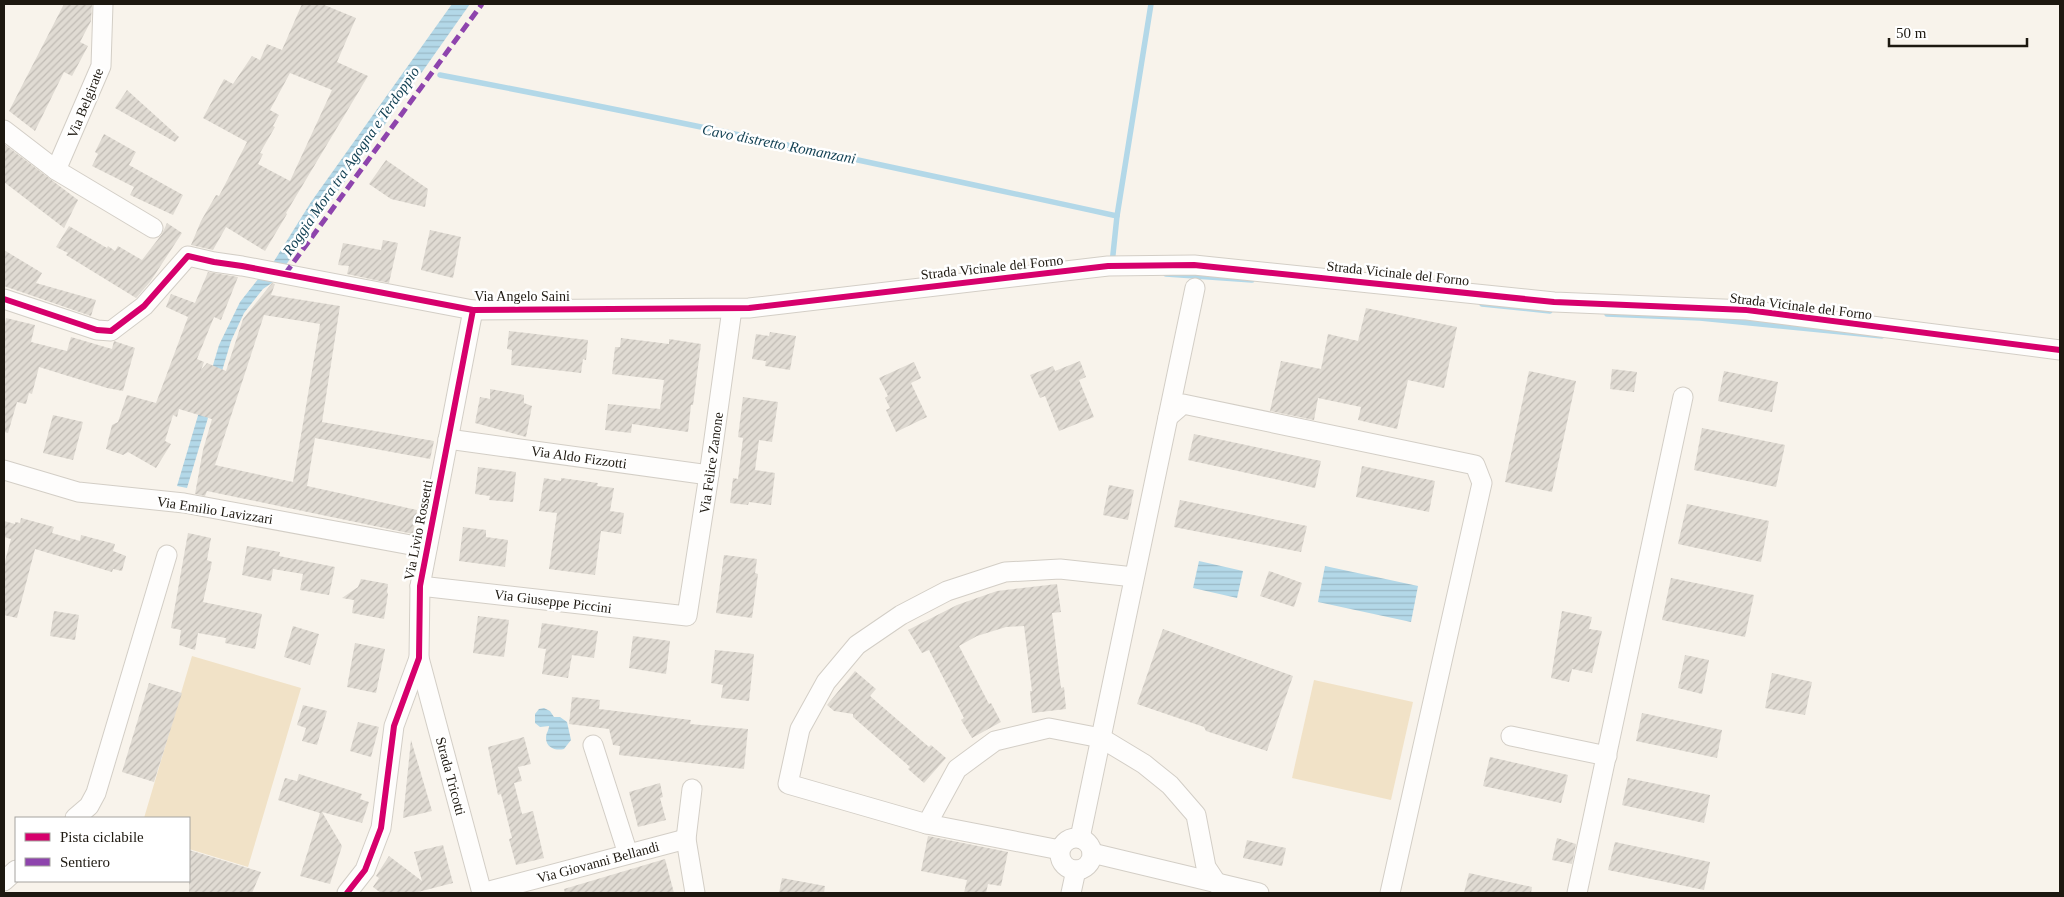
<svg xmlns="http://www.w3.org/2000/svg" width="2064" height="897" font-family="'Times New Roman',serif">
	<defs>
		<pattern id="water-rules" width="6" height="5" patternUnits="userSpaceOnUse" patternTransform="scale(1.25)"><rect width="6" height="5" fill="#b3d8e8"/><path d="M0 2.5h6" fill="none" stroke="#9ab9c6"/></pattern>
		<pattern id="building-hatch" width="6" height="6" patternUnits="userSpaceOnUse" patternTransform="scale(1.25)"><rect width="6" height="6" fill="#e0dbd3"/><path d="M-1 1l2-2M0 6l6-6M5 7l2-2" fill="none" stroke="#c0bbb4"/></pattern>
	</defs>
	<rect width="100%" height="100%" fill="#f8f3eb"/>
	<g fill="#f1e2c7">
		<path d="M192 656 301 688 248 867 189 849V818H144Z"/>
		<path d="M1314 680 1413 702 1391 800 1292 778Z"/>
	</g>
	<g fill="url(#water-rules)">
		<path d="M452 4H470L283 269 271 266 311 202Z"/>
		<path d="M262 274 276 280 263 289 244 313 231 341 187 488 177 486 219 345 240 302Z"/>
		<path d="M1199 561 1243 571 1237 598 1193 588Z"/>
		<path d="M1325 566 1418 586 1411 622 1318 602Z"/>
		<path d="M544 708 550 711 554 717H560L567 722 571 740 564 749C556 751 546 748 546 738 546 733 549 730 549 726L540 727 535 723V714L539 709Z"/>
	</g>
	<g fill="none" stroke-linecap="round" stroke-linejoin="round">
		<g stroke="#b3d8e8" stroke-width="5.5">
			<path d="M440 75C666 118 892 167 1117 216L1151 4"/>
			<path d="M1112 264 1117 216"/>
			<path d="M1166 274 1252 280"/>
			<path d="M1482 304 1550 311"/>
			<path d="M1607 314 1700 318 1882 336"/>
		</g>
	</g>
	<g fill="url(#building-hatch)" fill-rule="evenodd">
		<path d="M64 4H92L91 21 80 42 88 46 72 76 64 72 35 131 9 111Z"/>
		<path d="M302 4H322L356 18 337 62 368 76 286 213 287 214 265 251 226 227 213 250 191 245 201 221 216 195 219 196 247 142 203 118 224 79 233 84 252 56 260 60 267 44 282 50ZM290 73 332 90 290 181 258 164 263 154 260 153 275 127 273 126 279 115 270 110Z"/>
		<path d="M127 90 179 137 175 142 115 108Z"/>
		<path d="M104 134 136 152 129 165 183 195 173 215 130 195 134 187 92 166 98 154 95 152Z"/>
		<path d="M4 144 78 200 64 228 4 182Z"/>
		<path d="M386 160 428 189 425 207 391 199 369 184Z"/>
		<path d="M167 223 182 233 150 282 136 298 66 255 68 253 56 247 69 226 107 248 108 246 115 251 118 246 142 260 162 234Z"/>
		<path d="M430 230 461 237 453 278 421 270Z"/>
		<path d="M383 240 398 243 389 283 347 274 349 266 338 265 343 243 381 250Z"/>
		<path d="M4 250 42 273 36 283 96 300 91 316 4 286Z"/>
		<path d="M208 272 238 277 221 320 214 317 197 359 204 362 201 370 207 363 226 371 243 319 272 283 275 284 271 295 340 306 322 422 434 441 430 459 315 438 307 486 417 510 413 534 207 491 205 496 195 494 203 450 212 419 179 409 177 417 173 415 165 441 171 444 156 468 128 452 123 455 106 449 112 425 118 422 127 395 156 403 188 317 166 307 171 294 195 303ZM264 315 320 324 293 482 215 465Z"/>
		<path d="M1366 308 1457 327 1444 388 1408 380 1397 429 1358 420 1361 407 1318 398 1314 420 1270 411 1281 361 1321 369 1328 334 1358 341Z"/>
		<path d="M6 318 35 325 31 342 67 351 71 337 112 349 114 341 135 348 123 391 107 388 39 367 32 394 29 393 26 404 17 402 8 433 4 432V327Z"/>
		<path d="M509 331 588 340 586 360 583 359 581 373 511 365 512 350 507 349Z"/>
		<path d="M770 332 796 336 790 370 765 366 766 361 752 359 756 334 769 336Z"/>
		<path d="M621 338 669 344V339L701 344 693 405H691L688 432 632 424 631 433 605 430 608 404 660 409 664 380 612 374 615 347H620Z"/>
		<path d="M1080 361 1086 377 1079 380 1094 417 1059 431 1045 396 1040 398 1030 375 1053 366 1055 371Z"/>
		<path d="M914 362 921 378 911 383 927 417 896 432 886 410 890 408 885 398 888 396 879 378Z"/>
		<path d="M1612 369 1637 372 1634 392 1610 389Z"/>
		<path d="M1529 371 1576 381 1552 492 1505 482Z"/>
		<path d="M1724 371 1778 382 1772 412 1718 401Z"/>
		<path d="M490 389 524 395V403L532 406 526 437 475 423 480 397 490 399Z"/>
		<path d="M743 397 778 402 772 442 759 440 755 470 775 473 771 505 749 502 748 505 730 503 733 478 738 479 743 438 738 437Z"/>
		<path d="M53 415 83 422 73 460 43 453Z"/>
		<path d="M1702 428 1785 445 1776 487 1694 470Z"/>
		<path d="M1194 434 1321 461 1315 488 1188 460Z"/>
		<path d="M1362 466 1435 481 1429 512 1356 497Z"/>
		<path d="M478 467 516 472 513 502 489 500 490 496 475 494Z"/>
		<path d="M544 478 561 481V478L598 483 597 486 614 488 610 511 624 513 621 534 601 531 595 575 549 569 557 513 539 511Z"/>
		<path d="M1109 485 1134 490 1128 520 1103 515Z"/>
		<path d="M1180 500 1307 526 1301 552 1174 527Z"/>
		<path d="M1687 504 1769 521 1761 562 1678 544Z"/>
		<path d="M21 518 54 527 52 533 80 541 81 535 115 544 113 551 126 556 122 571 113 569 112 572 35 549 17 618 4 615V565L11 539 4 537V521L15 524V522L20 523Z"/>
		<path d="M463 527 486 530V537L508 540 505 567 459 561Z"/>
		<path d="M188 533 211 538 207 560 212 562 203 602 262 614 255 649 225 643 226 638 198 633 195 650 179 645 181 630 171 628Z"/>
		<path d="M247 546 280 552 279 556 335 567 329 595 300 590 303 574 273 569 271 581 242 575Z"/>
		<path d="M724 555 757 559 755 573 758 574 752 618 716 613Z"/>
		<path d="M1269 571 1302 583 1294 607 1260 596Z"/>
		<path d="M1671 578 1754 595 1745 637 1662 620Z"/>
		<path d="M361 579 388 584 387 592 388 594 384 619 352 613 354 600 342 598 358 587Z"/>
		<path d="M1057 584 1061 612 1052 613 1061 688 1064 687 1066 709 1032 713 1030 691H1032L1024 626 1006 627 977 636 959 646 989 704 991 703 1001 722 972 738 961 720 964 718 929 650 922 653 908 630 957 605 997 591Z"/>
		<path d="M54 611 79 615 75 640 50 636Z"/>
		<path d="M1562 611 1592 617 1589 629 1602 631 1592 673 1572 669 1569 682 1551 678Z"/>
		<path d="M478 616 509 620 504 657 473 653Z"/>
		<path d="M542 623 598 631 594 658 572 655 568 678 542 674 546 649 538 648Z"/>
		<path d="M293 626 319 634 310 665 284 657Z"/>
		<path d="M1163 629 1293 676 1267 751 1206 731 1204 727 1137 704Z"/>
		<path d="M633 636 670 641 666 674 629 668Z"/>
		<path d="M355 643 385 649 376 693 347 687Z"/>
		<path d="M715 650 754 654 749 701 721 698 723 685 711 683Z"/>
		<path d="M1685 655 1709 660 1702 694 1678 688Z"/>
		<path d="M855 671 876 689 870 696 929 747 931 745 946 758 924 783 908 769 910 767 853 717V714L834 711 827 705Z"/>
		<path d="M1772 673 1812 682 1805 715 1765 708Z"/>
		<path d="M149 683 182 693 154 782 122 772Z"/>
		<path d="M572 697 600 700 599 709 691 720 690 724 748 729 744 769 619 755 620 746 613 745 609 729 569 724Z"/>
		<path d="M303 705 327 711 317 745 302 741 306 728 297 725Z"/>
		<path d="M1642 713 1722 730 1717 758 1636 741Z"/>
		<path d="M358 722 379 727 371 757 350 751Z"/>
		<path d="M524 737 531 764 518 767 522 781 514 783 522 814 533 811 544 858 516 865 509 839 512 838 501 794 498 795 488 747Z"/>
		<path d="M411 740 432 811 403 818Z"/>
		<path d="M1490 757 1568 775 1561 803 1483 786Z"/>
		<path d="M299 774 362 794 360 799 369 802 362 823 322 812 342 846 330 884 300 876 320 813 278 800 285 778 297 781Z"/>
		<path d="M1628 778 1710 795 1704 823 1622 805Z"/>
		<path d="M660 783 663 797 660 798 666 820 638 827 629 792Z"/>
		<path d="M928 836 1008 852 1001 886 988 884 986 893H964L967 880 921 871Z"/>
		<path d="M1557 838 1576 844 1572 864 1552 860Z"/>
		<path d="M1247 840 1286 848 1282 866 1243 858Z"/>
		<path d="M1615 842 1710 862 1704 890 1608 870Z"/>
		<path d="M443 845 453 883 414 893H381L373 887 379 878 376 876 389 856 422 881 414 852Z"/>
		<path d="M189 850 261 872 252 893H189Z"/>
		<path d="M665 859 674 893H565L564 889Z"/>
		<path d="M1469 873 1532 887 1531 893H1464Z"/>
		<path d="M782 878 825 886 824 893H779Z"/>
	</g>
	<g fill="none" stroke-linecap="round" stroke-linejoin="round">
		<g stroke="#d3cec6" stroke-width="21">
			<g id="minor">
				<path d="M4 130 56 170 153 228"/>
				<path d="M56 170 101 66 103 4"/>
				<path d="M4 299 97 330 111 331 144 306 188 256 214 262 242 266 473 310 749 308 1108 266 1194 265 1554 302 1747 310 2060 350"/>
				<path d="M1168 417 1183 404 1475 465 1482 483 1390 893"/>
				<path d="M448 439 709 475"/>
				<path d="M4 470 78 492 184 503 427 548"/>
				<path d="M420 586 687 616 709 475 732 309"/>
				<path d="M419 658 482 893"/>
				<path d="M1511 736 1607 756"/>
				<path d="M593 745 628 854"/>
				<path d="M692 789 686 839 695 893"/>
				<path d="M75 818 89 806 96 793 167 555"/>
				<path d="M927 824 957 769 995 741 1049 728 1101 738 1144 764 1170 785 1196 815 1206 867 1218 885"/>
				<circle cx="1076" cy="854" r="16"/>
				<path d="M1080 838 1195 288"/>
				<path d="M1060 850 927 824 788 784 800 729 826 682 857 645 901 615 947 591 1005 572 1060 569 1134 577"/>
				<path d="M1092 853 1259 893"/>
				<path d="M4 881 16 870"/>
				<path d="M347 893 365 870 381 828 394 726 419 658 420 586 473 310"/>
				<path d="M482 893 686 839"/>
				<path d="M1071 893 1076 870"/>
				<path d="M1577 893 1683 397"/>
			</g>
		</g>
		<use href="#minor" stroke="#fefdfc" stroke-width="19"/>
		<path stroke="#8e44ad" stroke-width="5" stroke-dasharray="10 5" stroke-linecap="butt" d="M285 274 482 4"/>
		<g stroke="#fff" stroke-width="9">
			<g id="cycleway">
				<path d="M4 299 97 330 111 331 144 306 188 256 214 262 242 266 473 310 749 308 1108 266 1194 265 1554 302 1747 310 2060 350"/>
				<path d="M347 893 365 870 381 828 394 726 419 658 420 586 473 310"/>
			</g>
		</g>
		<use href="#cycleway" stroke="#d6006c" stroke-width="6"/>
	</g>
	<g text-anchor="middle" stroke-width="5" stroke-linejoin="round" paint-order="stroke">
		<g font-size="14" fill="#1d1810" stroke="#fff">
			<text transform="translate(85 103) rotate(-68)" y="5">Via Belgirate</text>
			<text transform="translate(992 267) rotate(-6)" y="5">Strada Vicinale del Forno</text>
			<text transform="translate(1398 273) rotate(6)" y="5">Strada Vicinale del Forno</text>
			<text x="522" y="301">Via Angelo Saini</text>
			<text transform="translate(1801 306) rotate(7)" y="5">Strada Vicinale del Forno</text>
			<text transform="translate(579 457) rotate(8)" y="5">Via Aldo Fizzotti</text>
			<text transform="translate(711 463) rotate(-82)" y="5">Via Felice Zanone</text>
			<text transform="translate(215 510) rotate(9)" y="5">Via Emilio Lavizzari</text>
			<text transform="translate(418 530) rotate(-79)" y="5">Via Livio Rossetti</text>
			<text transform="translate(553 601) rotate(7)" y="5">Via Giuseppe Piccini</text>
			<text transform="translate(451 776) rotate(75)" y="5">Strada Tricotti</text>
			<text transform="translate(598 862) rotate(-15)" y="5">Via Giovanni Bellandi</text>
		</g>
		<g font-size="15" font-style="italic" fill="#103f52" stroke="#fff">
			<text transform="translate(779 144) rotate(11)" y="5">Cavo distretto Romanzani</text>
			<text transform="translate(351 161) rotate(-55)" y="5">Roggia Mora tra Agogna e Terdoppio</text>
		</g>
	</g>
	<rect width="2064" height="897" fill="none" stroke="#1d1810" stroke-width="10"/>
	<rect x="15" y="817" width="175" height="65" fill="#ffffff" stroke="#a5a39f"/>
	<rect x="25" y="833" width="25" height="8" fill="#d6006c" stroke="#a5a39f"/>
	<text x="60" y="842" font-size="15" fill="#1d1810">Pista ciclabile</text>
	<rect x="25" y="858" width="25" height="8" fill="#8e44ad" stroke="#a5a39f"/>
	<text x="60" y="867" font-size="15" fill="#1d1810">Sentiero</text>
	<path d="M1889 38v8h138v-8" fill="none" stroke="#1d1810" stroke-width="2.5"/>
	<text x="1896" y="38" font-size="15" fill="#1d1810" stroke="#ffffff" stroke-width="4" paint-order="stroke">50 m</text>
</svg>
